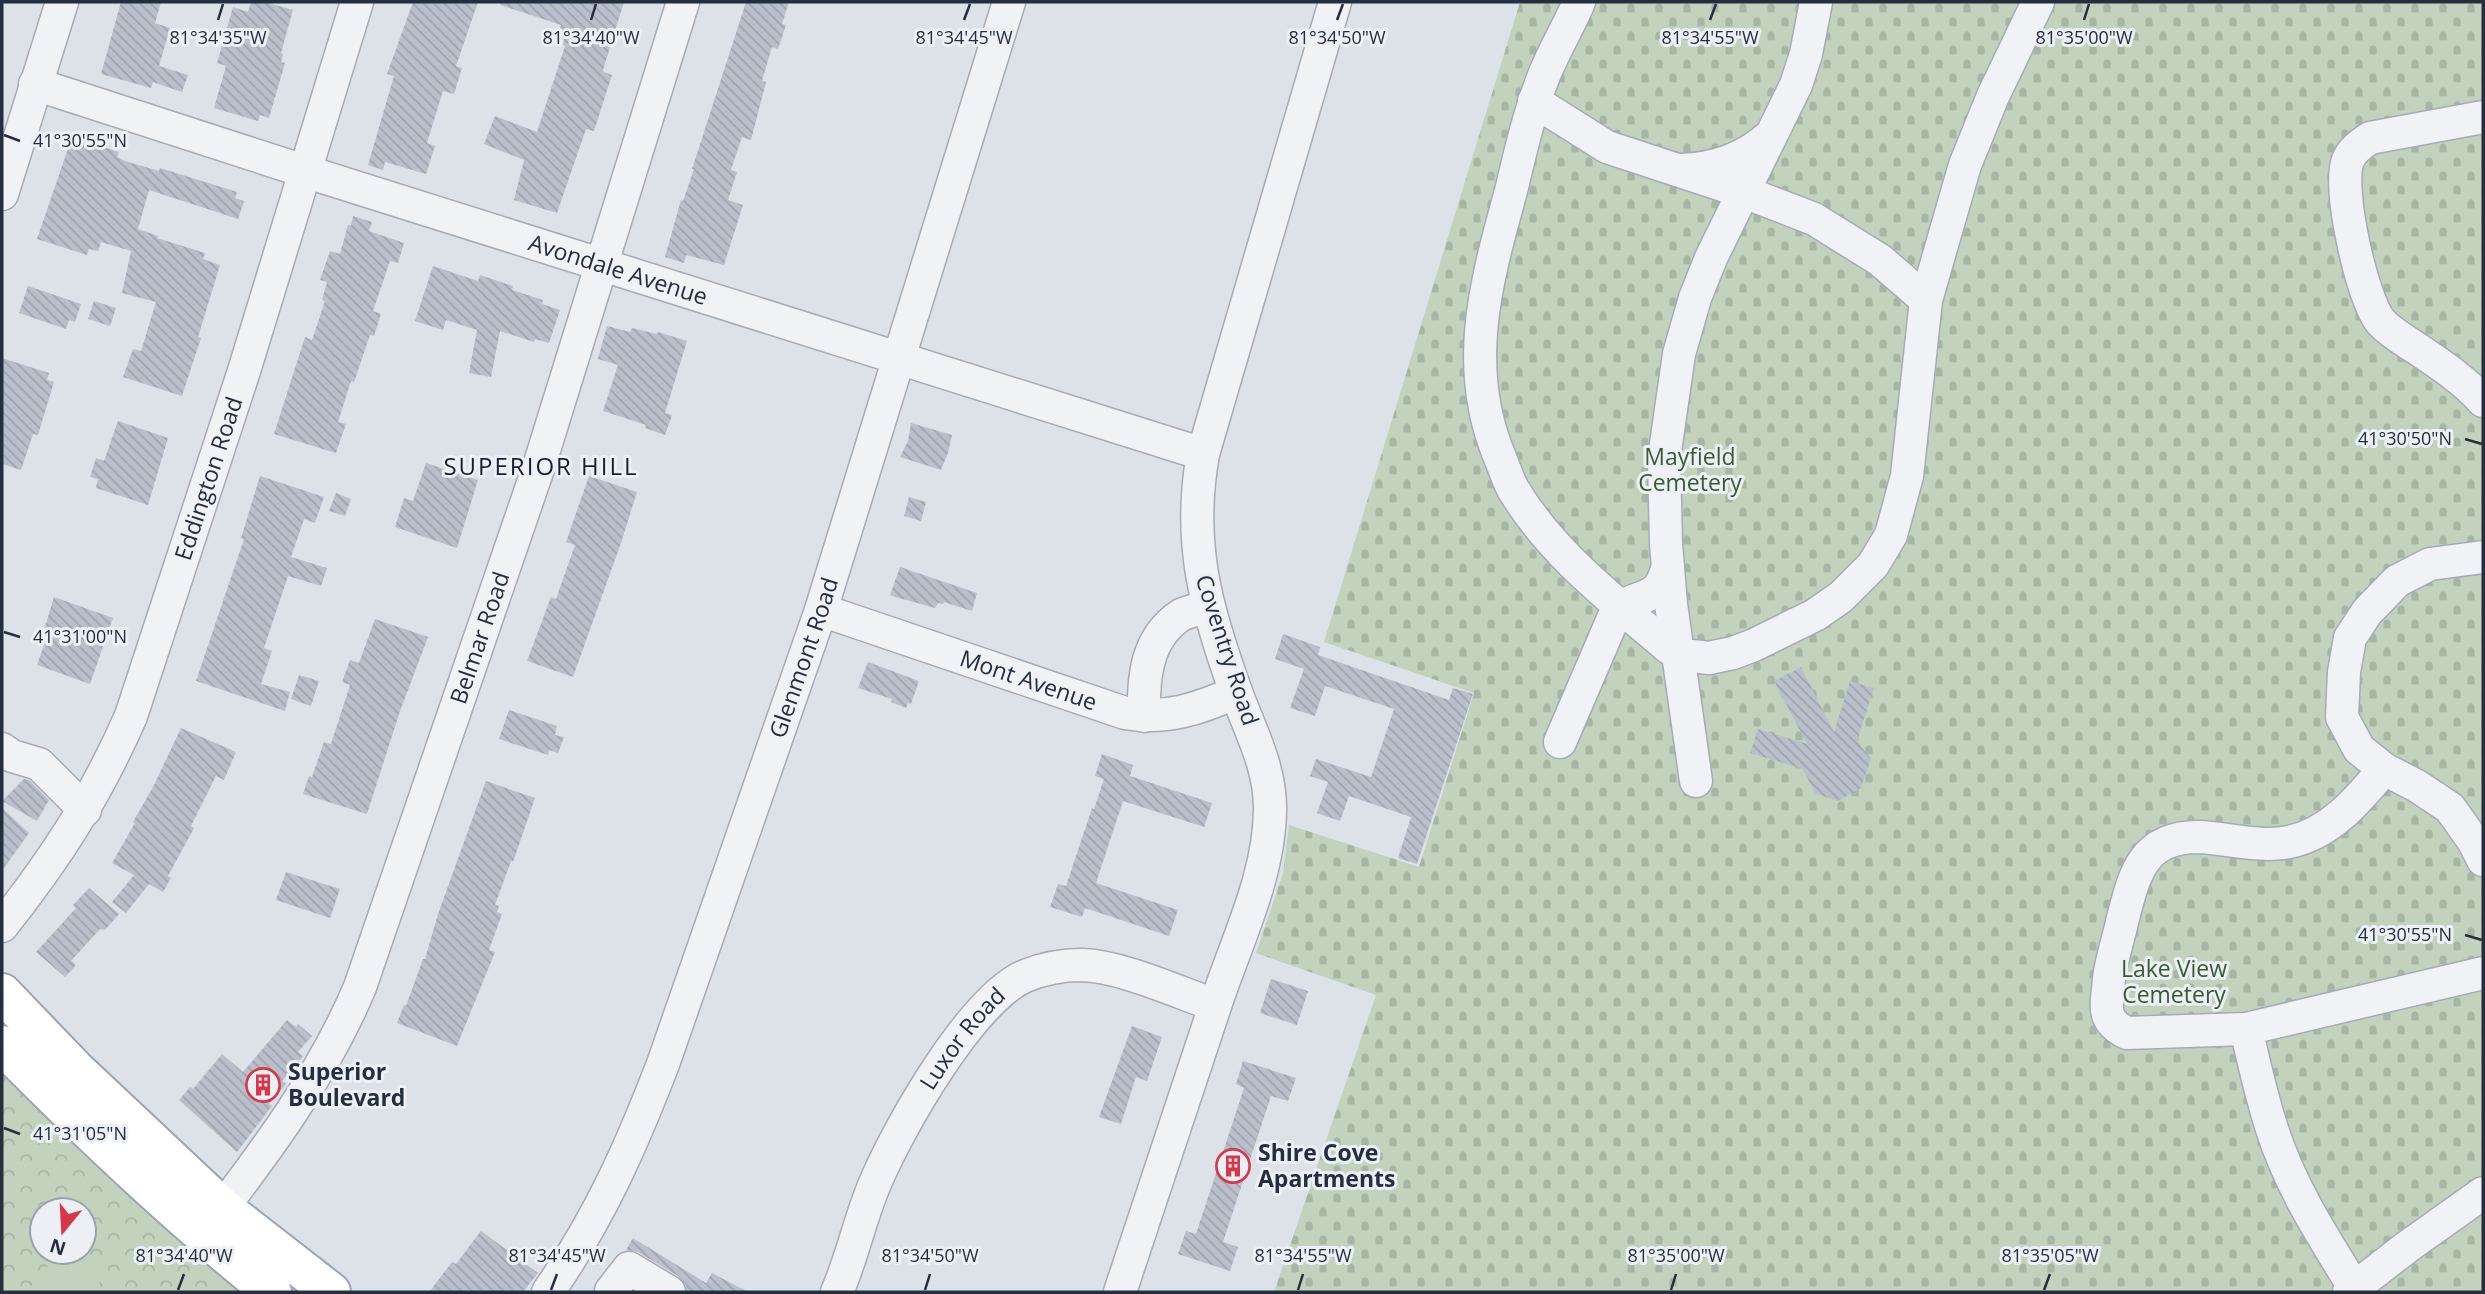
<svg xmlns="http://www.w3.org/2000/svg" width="2485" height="1294" font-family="'Open Sans',sans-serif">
	<defs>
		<pattern id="cemetery-stones" width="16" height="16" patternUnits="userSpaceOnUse" patternTransform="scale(1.75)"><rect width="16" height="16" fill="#c2d2bd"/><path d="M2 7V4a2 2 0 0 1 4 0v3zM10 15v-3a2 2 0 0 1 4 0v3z" fill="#a7b5a4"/></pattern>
		<pattern id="park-crowns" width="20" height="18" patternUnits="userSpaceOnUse" patternTransform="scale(1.75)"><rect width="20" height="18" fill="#c2d2bd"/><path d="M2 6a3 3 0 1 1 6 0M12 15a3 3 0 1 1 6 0" fill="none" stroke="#a7b5a4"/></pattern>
		<pattern id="building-back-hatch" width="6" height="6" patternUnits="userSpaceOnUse" patternTransform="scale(1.75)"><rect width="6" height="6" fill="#b9bfcb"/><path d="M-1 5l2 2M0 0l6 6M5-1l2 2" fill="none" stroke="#9fa4af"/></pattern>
	</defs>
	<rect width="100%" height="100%" fill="#dde1e8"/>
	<path fill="url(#cemetery-stones)" d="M1520 2H2483V1292H1274L1376 995 1256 953 1283 873 1289 825 1419 867 1474 693 1324 642Z"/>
	<path fill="url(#park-crowns)" fill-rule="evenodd" d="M2 1066 247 1292H2ZM42 1210H84V1252H42Z"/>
	<path fill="#c2d2bd" d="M60 1252H82L108 1273 91 1292H26Z"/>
	<g fill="url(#building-back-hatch)">
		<path d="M121 2H161L155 23 170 28 159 66 188 75 182 92 153 82 151 88 101 74Z"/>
		<path d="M251 2H265L293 10 281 53 283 54 281 62 285 63 269 118 260 115 258 121 214 108 226 66 217 63 233 7 248 12Z"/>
		<path d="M413 2H478L456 66 462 68 454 94 443 91 427 143 435 146 426 174 385 162 383 170 368 165 394 76 387 74Z"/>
		<path d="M501 2H624L603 70 604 72 612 75 594 131 586 129 557 213 514 200 524 160 484 144 495 116 537 132 565 46 563 45 564 38 557 36 561 25 500 5Z"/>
		<path d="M746 2H789L782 24 786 25 778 49 772 47 762 81 766 82 751 140 742 137 731 170 737 172 728 200 743 205 724 265 686 255 684 263 665 257 681 200 683 201 694 169H692Z"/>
		<path d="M72 137 119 152 117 157 125 161 159 171 160 168 237 192 235 198 244 201 238 219 149 190 138 229 158 236 157 238 205 253 203 259 220 265 198 337 201 338 182 396 123 377 133 349 141 351 156 302 122 293 131 251 101 242 98 251 89 249 87 255 37 239Z"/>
		<path d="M353 216 372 222 369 231 404 243 398 263 390 261 373 311 381 314 374 336 370 335 354 382 351 381 338 422 346 424 336 453 274 434 305 337 312 340 325 301 322 300 327 282 320 280 330 251 340 254 348 225 351 226Z"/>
		<path d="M433 266 478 281 480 275 513 286 512 290 543 300 542 304 560 310 549 343 535 339 534 342 500 331 491 377 469 373 477 330 446 320 443 330 415 321Z"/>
		<path d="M28 286 81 304 75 322 69 320 66 329 19 313Z"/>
		<path d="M94 301 116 308 110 326 88 319Z"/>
		<path d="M607 326 630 332 632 328 657 334 658 332 687 341 665 413 672 415 665 435 645 428 646 425 603 411 618 365 598 359Z"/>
		<path d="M2 358 49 373 47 380 54 382 38 435 33 434 21 470 2 464Z"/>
		<path d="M118 421 168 438 148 505 96 488 98 479 90 477 96 458 104 461Z"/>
		<path d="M911 423 952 435 948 453 941 470 900 457 908 441Z"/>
		<path d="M426 463 478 480 457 548 395 527 404 498 413 501Z"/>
		<path d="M260 476 324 497 315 523 304 519 291 557 327 568 321 586 288 576 264 648 272 651 261 684 290 692 285 711 196 681 244 539 241 538Z"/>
		<path d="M589 476 637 492 621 543 573 677 527 661 551 597 556 599 575 545 566 542Z"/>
		<path d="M336 493 351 499 345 516 329 511Z"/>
		<path d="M909 497 926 502 921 521 904 516Z"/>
		<path d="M900 567 977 593 972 611 944 602 943 604 938 603 935 608 892 596 890 595Z"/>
		<path d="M54 597 113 618 90 684 37 665 50 629 45 627Z"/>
		<path d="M375 619 428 637 400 711 367 814 303 794 309 776 312 777 324 742 331 744 350 685 342 682 350 660 359 663Z"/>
		<path d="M1283 634 1320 647 1318 655 1449 700 1453 688 1473 694 1417 864 1398 858 1411 817 1349 796 1340 821 1317 813 1328 782 1310 776 1316 759 1371 777 1394 709 1325 686 1315 716 1290 708 1304 669 1275 659Z"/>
		<path d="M868 662 919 681 911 704 908 703 906 708 891 702 892 699 858 688Z"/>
		<path d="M1801 667 1834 732 1850 681 1874 688 1857 741 1871 759 1861 788 1838 801 1815 793 1803 769 1750 753 1758 729 1807 744 1774 681Z"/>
		<path d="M299 675 319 681 311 706 291 699Z"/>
		<path d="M509 710 557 726 555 735 564 737 558 753 549 750 548 755 499 739Z"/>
		<path d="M181 728 236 752 224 780 216 776 191 826 194 828 168 876 171 878 163 892 149 884 126 913 112 902 134 875 112 863 135 823 133 822 153 787Z"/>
		<path d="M1102 754 1133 765 1130 776 1212 803 1204 827 1123 801 1096 883 1178 910 1169 936 1085 908 1082 917 1050 907 1058 884 1066 886 1092 808 1094 809 1104 779 1095 776Z"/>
		<path d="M24 779 29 780 49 800 37 821 2 801Z"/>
		<path d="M486 781 535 798 513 862 511 861 495 905 499 906 497 912 502 914 489 950 495 952 457 1046 397 1023 404 1005 406 1006 423 959H425L438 914Z"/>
		<path d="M2 808 29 833 2 871Z"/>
		<path d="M286 872 340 889 330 918 276 900Z"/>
		<path d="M89 888 119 914 105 930 100 929 71 961 76 965 65 977 36 952 76 908 73 905Z"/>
		<path d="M1271 979 1308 991 1297 1025 1260 1013Z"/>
		<path d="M287 1020 296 1027 298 1024 312 1036 298 1052 303 1056 282 1081 286 1084 269 1104 272 1106 237 1152 179 1100 190 1087 193 1089 222 1054 243 1072Z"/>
		<path d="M1132 1026 1162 1037 1147 1081 1136 1077 1121 1124 1099 1117Z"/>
		<path d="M1243 1061 1296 1078 1288 1101 1271 1096 1223 1242 1238 1247 1230 1271 1178 1254 1186 1231 1196 1234 1244 1088 1236 1084Z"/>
		<path d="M481 1231 538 1273 523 1292H429L452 1262 456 1264Z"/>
		<path d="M633 1238 706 1283 712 1273 748 1292H687L685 1284 678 1276 638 1252 626 1250Z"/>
	</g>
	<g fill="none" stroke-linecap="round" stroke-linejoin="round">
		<g stroke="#a6abb5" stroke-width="35">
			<g id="minor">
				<path d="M1579 2C1568 28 1553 52 1543 78 1529 114 1520 153 1511 191 1486 282 1461 368 1501 460 1505 470 1508 480 1513 489 1551 553 1613 600 1669 648L1683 655 1709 658 1733 653 1754 645 1815 615 1841 597 1873 565 1891 535 1907 476 1926 300 1965 165 1993 96 2038 2"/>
				<path id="s1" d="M35 84 304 171 1203 454"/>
				<path d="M1534 101 1607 147 1744 192 1814 219 1880 260 1926 300"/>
				<path d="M2483 117 2370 138C2361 144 2352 150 2348 160 2337 187 2362 300 2381 322 2390 332 2404 340 2416 348 2440 364 2464 380 2483 401"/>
				<path d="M1681 170C1715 169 1746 158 1771 135"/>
				<path d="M2 194 62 2"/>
				<path d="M2483 557 2430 564 2397 581 2367 612 2350 638 2344 672 2342 717 2359 749 2384 769 2417 786 2450 808 2474 842 2483 860"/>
				<path id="s2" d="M821 610 1125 713C1166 720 1199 709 1236 692"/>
				<path d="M1144 716C1143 678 1146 638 1181 615 1189 611 1200 609 1208 607"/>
				<path d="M1560 742 1615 614C1625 598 1646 601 1658 588 1663 583 1665 574 1668 567"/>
				<path d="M2 749 12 756 39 764 85 810"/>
				<path d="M2384 769C2358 800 2330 834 2289 842 2260 848 2227 838 2198 837 2141 837 2134 876 2122 922 2118 941 2111 960 2109 979 2107 1005 2100 1020 2127 1033L2246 1029 2483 973"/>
				<path d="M1696 781 1671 604 1666 544 1664 458 1679 354 1695 298 1711 258 1796 85 1806 54 1816 2"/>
				<path id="s3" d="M2 926C56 858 96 796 131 716L244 371 357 2"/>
				<path d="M2246 1029C2254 1062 2261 1096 2272 1129 2290 1186 2323 1237 2354 1287"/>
				<path id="s4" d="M208 1227C266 1151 323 1075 360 987L540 463 683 2"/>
				<path d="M611 1291 629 1268 669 1292"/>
				<path id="s5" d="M548 1292C599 1219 631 1147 663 1064L821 610 1009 2"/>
				<path id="s6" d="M837 1292C853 1256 860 1217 876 1181 899 1127 971 1000 1025 976 1042 969 1064 965 1082 965 1121 966 1177 992 1215 1005"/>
				<path d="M1120 1292C1152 1197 1183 1101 1215 1006 1236 942 1270 876 1270 808 1270 766 1250 730 1236 692 1206 609 1187 543 1203 454L1335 2"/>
				<path d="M2349 1292 2407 1247 2483 1193"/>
			</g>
		</g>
		<g stroke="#9ba4b4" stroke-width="42">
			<g id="major">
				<path d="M2 993 75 1069 223 1208 331 1292"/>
				<path d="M2 1045C88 1132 176 1216 272 1292"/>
			</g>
		</g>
		<use href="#minor" stroke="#f0f2f6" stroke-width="32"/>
		<use href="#major" stroke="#fff" stroke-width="38"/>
	</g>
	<path fill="none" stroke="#252e3f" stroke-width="2.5" d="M218 20 223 4M591 20 596 4M964 20 970 4M1337 20 1343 4M1710 20 1716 4M2084 20 2089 4M4 135 20 141M2465 439 2482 444M4 632 20 637M2465 935 2482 940M4 1128 20 1134M178 1290 184 1274M551 1290 557 1274M925 1290 930 1274M1298 1290 1303 1274M1671 1290 1676 1274M2044 1290 2050 1274"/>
	<defs>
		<g id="building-ring" transform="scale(1.75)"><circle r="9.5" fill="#ecf0f5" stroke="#d83649" stroke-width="1.5"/><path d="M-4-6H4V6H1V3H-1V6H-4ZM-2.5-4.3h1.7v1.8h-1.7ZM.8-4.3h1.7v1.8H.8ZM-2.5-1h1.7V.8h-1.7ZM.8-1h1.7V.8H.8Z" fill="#d83649"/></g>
	</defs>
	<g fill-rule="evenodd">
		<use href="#building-ring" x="263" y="1085"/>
		<use href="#building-ring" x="1233" y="1166"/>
	</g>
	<g text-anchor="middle" stroke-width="6" stroke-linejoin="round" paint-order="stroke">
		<g font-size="23" fill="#252e3f" stroke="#ecf0f5">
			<text dy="8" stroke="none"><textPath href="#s1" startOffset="612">Avondale Avenue</textPath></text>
			<text dy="8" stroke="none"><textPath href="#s3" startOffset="497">Eddington Road</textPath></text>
			<text dy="8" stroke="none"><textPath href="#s4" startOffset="654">Belmar Road</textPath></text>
			<text transform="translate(1227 650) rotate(72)" y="8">Coventry Road</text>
			<text dy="8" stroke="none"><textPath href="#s5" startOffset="686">Glenmont Road</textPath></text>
			<text dy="8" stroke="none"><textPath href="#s2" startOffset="219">Mont Avenue</textPath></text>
			<text dy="8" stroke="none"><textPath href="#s6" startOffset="285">Luxor Road</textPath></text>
		</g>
		<g font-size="23" fill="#385c31" stroke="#ecf0f5">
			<text x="1690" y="465">Mayfield<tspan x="1690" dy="26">Cemetery</tspan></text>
			<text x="2174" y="977">Lake View<tspan x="2174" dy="26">Cemetery</tspan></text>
		</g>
		<g font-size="23" font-weight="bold" fill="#252e3f" stroke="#ecf0f5" text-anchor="start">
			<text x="288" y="1080">Superior<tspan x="288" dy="26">Boulevard</tspan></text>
			<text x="1258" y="1161">Shire Cove<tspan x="1258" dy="26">Apartments</tspan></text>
		</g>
		<g font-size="24" letter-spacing="2" fill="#181f30" stroke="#ecf0f5">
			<text x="541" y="475">SUPERIOR HILL</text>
		</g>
	</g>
	<g font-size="18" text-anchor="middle" fill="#252e3f" stroke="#ecf0f5" stroke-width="6" stroke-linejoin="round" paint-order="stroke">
		<text x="218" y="44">81°34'35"W</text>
		<text x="591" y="44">81°34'40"W</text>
		<text x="964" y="44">81°34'45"W</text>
		<text x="1337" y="44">81°34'50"W</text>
		<text x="1710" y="44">81°34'55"W</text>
		<text x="2084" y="44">81°35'00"W</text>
		<text x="80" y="147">41°30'55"N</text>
		<text x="2405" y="445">41°30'50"N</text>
		<text x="80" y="643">41°31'00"N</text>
		<text x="2405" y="941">41°30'55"N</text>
		<text x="80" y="1140">41°31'05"N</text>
		<text x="184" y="1262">81°34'40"W</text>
		<text x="557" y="1262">81°34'45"W</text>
		<text x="930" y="1262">81°34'50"W</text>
		<text x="1303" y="1262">81°34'55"W</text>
		<text x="1676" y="1262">81°35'00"W</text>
		<text x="2050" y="1262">81°35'05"W</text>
	</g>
	<rect width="2485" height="1294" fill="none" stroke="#252e3f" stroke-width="7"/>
	<g transform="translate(63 1231) rotate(198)"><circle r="33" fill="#ecf0f5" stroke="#9ca2ac" stroke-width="2"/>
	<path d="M0-5L12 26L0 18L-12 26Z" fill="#d83649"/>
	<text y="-10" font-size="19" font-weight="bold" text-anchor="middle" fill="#252e3f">N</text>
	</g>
</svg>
